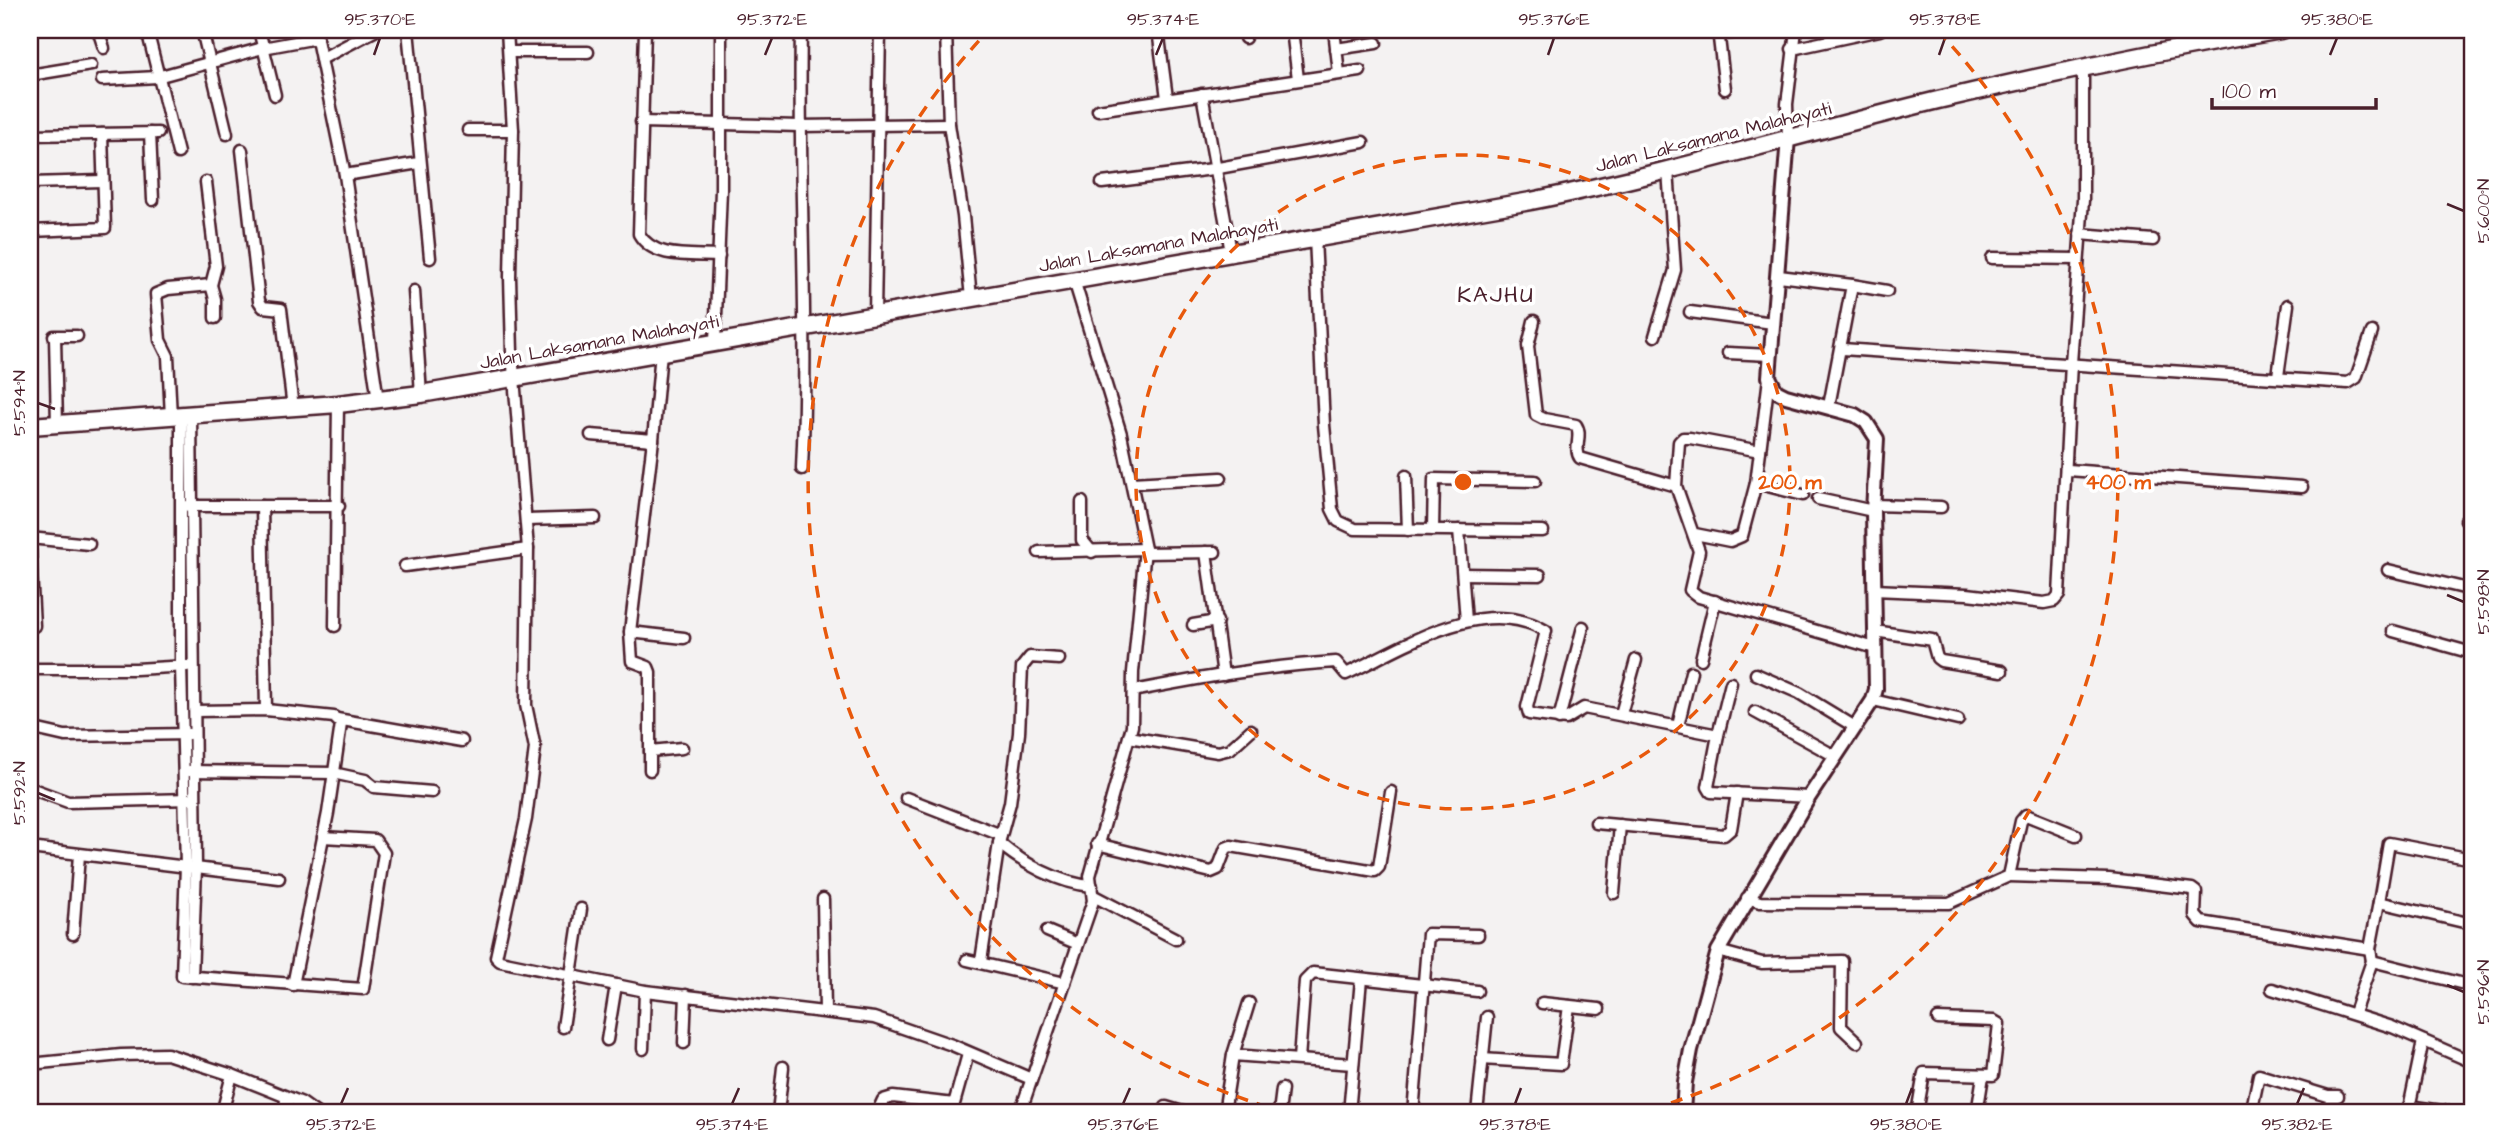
<svg xmlns="http://www.w3.org/2000/svg" width="2502" height="1143" font-family="'Architects Daughter',sans-serif">
	<rect width="100%" height="100%" fill="#f4f2f2"/>
	<filter id="ink" filterUnits="userSpaceOnUse"><feTurbulence type="fractalNoise" baseFrequency=".0143" numOctaves="2"/><feDisplacementMap in="SourceGraphic" scale="14" xChannelSelector="R" yChannelSelector="G"/><feConvolveMatrix kernelMatrix="1 2 1 2 8 2 1 2 1" color-interpolation-filters="sRGB"/></filter>
	<g filter="url(#ink)">
		<g fill="none" stroke-linecap="round" stroke-linejoin="round">
			<g stroke="#4a1f2b" stroke-width="15">
				<g id="minor">
					<path d="M98 30 104 48"/>
					<path d="M147 30 178 153"/>
					<path d="M202 30 227 134"/>
					<path d="M259 30 275 95"/>
					<path d="M315 30 345 175 378 400"/>
					<path d="M408 30 430 258"/>
					<path d="M507 30 513 130 510 277 512 353 528 549 526 705 535 748 526 819 496 957 500 961 645 991 874 1018 952 1045 1029 1078"/>
					<path d="M645 30 639 234C654 260 692 254 719 256"/>
					<path d="M801 30C798 176 809 323 802 469"/>
					<path d="M946 30 949 124 963 216 971 298"/>
					<path d="M1158 30 1167 98"/>
					<path d="M1244 30 1245 38"/>
					<path d="M1292 30 1298 79"/>
					<path d="M1334 30 1339 73"/>
					<path d="M1718 30 1725 89"/>
					<path d="M1089 31 1099 30"/>
					<path d="M1719 34 1759 30"/>
					<path d="M1336 49 1376 43"/>
					<path d="M1792 49 1880 30"/>
					<path d="M509 52H588"/>
					<path d="M321 59 376 30"/>
					<path d="M30 75 91 65"/>
					<path d="M102 80 157 77 263 48 317 38"/>
					<path d="M1202 94 1231 252"/>
					<path d="M1098 110 1360 71"/>
					<path d="M641 122 799 126 949 124"/>
					<path d="M468 130H513"/>
					<path d="M150 133 153 200"/>
					<path d="M30 135 158 133"/>
					<path d="M1788 138 1787 104 1796 30"/>
					<path d="M242 150 259 301 263 307 281 309 293 408"/>
					<path d="M345 175 419 163"/>
					<path d="M206 182 216 266 211 285 215 299V318"/>
					<path d="M30 183 102 181"/>
					<path d="M1102 183 1213 169 1363 142"/>
					<path d="M30 231 105 228 102 134"/>
					<path d="M2080 234 2153 240"/>
					<path d="M1315 238 1324 425 1332 509 1338 521 1355 529 1543 531"/>
					<path d="M1992 258 2078 259"/>
					<path d="M1779 276 1852 285 1829 406"/>
					<path d="M1852 285 1887 291"/>
					<path d="M414 291 421 394"/>
					<path d="M1690 312 1773 323"/>
					<path d="M875 315 880 30"/>
					<path d="M1534 321 1528 346 1536 415 1544 419 1576 425C1583 435 1573 448 1580 458L1676 486"/>
					<path d="M54 336H77"/>
					<path d="M1655 336 1675 270 1668 170"/>
					<path d="M55 337 57 425"/>
					<path d="M715 342 721 190V30"/>
					<path d="M1842 349 2348 383 2356 378 2372 332"/>
					<path d="M1728 353 1770 355"/>
					<path d="M2278 376 2288 305"/>
					<path d="M191 415 196 867 192 977"/>
					<path d="M181 416V666L186 866 182 976 363 989 384 853 375 840 323 837"/>
					<path d="M171 417 168 356 160 340 156 294 168 289 211 285"/>
					<path d="M591 435 653 440 661 352"/>
					<path d="M1760 451 1769 378"/>
					<path d="M2068 470 2302 487"/>
					<path d="M1406 476 1408 530"/>
					<path d="M1132 483 1221 478"/>
					<path d="M1756 483 1803 495"/>
					<path d="M1818 499 1873 511"/>
					<path d="M1082 502V540L1092 552"/>
					<path d="M1873 505 1941 507"/>
					<path d="M188 506H339"/>
					<path d="M262 506 266 710"/>
					<path d="M526 520 595 518"/>
					<path d="M2466 520 2472 522"/>
					<path d="M1433 530 1434 479 1535 481"/>
					<path d="M1459 530 1466 621"/>
					<path d="M1695 534 1730 541 1742 536 1756 483 1760 451 1690 438H1683L1679 442 1676 486 1699 551 1690 590 1699 597 1875 648"/>
					<path d="M30 538 89 544"/>
					<path d="M30 551 34 626"/>
					<path d="M1039 552 1145 549"/>
					<path d="M1206 552 1223 675"/>
					<path d="M1145 553 1215 552"/>
					<path d="M405 566 528 549"/>
					<path d="M2388 570 2472 590"/>
					<path d="M1463 574 1540 575"/>
					<path d="M1874 590 1967 594 2044 603 2054 601 2059 595 2071 363 2083 200V67"/>
					<path d="M1193 625 1217 621"/>
					<path d="M335 626 338 404"/>
					<path d="M1875 631 1932 640 1937 658 1941 661 2002 671"/>
					<path d="M2393 631 2472 653"/>
					<path d="M630 632 684 638"/>
					<path d="M1701 659 1715 601"/>
					<path d="M30 669H136L187 666"/>
					<path d="M1756 674 1799 693 1855 727"/>
					<path d="M1133 691C1200 678 1267 666 1336 662L1346 674C1404 647 1483 593 1546 631L1527 707 1529 714 1566 719 1584 708 1718 735 1708 787 1711 792 1809 797"/>
					<path d="M1873 700 1958 720"/>
					<path d="M195 711 266 710 334 717 341 724 328 813 293 985"/>
					<path d="M1755 712 1835 756"/>
					<path d="M1621 714 1636 660"/>
					<path d="M337 719 462 741"/>
					<path d="M1559 719 1583 627"/>
					<path d="M1678 726 1691 672"/>
					<path d="M30 728 65 736 189 734"/>
					<path d="M1718 735 1731 683"/>
					<path d="M1129 737 1218 752 1230 749 1251 730"/>
					<path d="M650 751 682 748"/>
					<path d="M650 770V672L648 667 632 661 630 632 653 440"/>
					<path d="M189 771 333 773 365 780 374 787 432 792"/>
					<path d="M30 788 68 802 191 799"/>
					<path d="M906 798 1001 835"/>
					<path d="M1596 823 1724 835 1731 829 1737 793"/>
					<path d="M999 843C1022 863 1060 884 1092 886"/>
					<path d="M1097 844 1211 872 1218 869 1226 848 1231 846 1375 871 1379 867 1391 792"/>
					<path d="M30 848 279 878"/>
					<path d="M2472 859 2389 843 2379 902 2472 924"/>
					<path d="M2009 876 2109 879 2192 889 2196 892 2195 915 2201 922 2370 949"/>
					<path d="M1614 893 1620 825"/>
					<path d="M1094 896 1176 939"/>
					<path d="M1747 898 1760 902 1949 903 2009 876 2021 821 2026 815 2076 835"/>
					<path d="M823 899 825 1011"/>
					<path d="M1047 931 1078 944"/>
					<path d="M73 934 79 855"/>
					<path d="M1718 951 1762 963 1842 961 1841 1027 1857 1042"/>
					<path d="M967 960 1065 983"/>
					<path d="M981 961 999 843 1010 803 1019 733 1022 667 1030 657 1059 659"/>
					<path d="M2372 961 2472 986"/>
					<path d="M2272 989 2392 1027 2472 1062"/>
					<path d="M1542 1003 1599 1009"/>
					<path d="M2354 1013 2372 961 2370 949 2379 902"/>
					<path d="M563 1027 581 909"/>
					<path d="M607 1040 616 985"/>
					<path d="M684 1043 686 995"/>
					<path d="M643 1049 645 991"/>
					<path d="M1233 1055 1353 1064"/>
					<path d="M1299 1059 1305 981 1313 973 1477 991"/>
					<path d="M1482 1059 1561 1064 1569 1006"/>
					<path d="M30 1064 121 1055 167 1054 232 1075 302 1103 316 1113"/>
					<path d="M2409 1106 2455 1113"/>
					<path d="M1166 1107 1186 1113"/>
					<path d="M222 1113 232 1075"/>
					<path d="M285 1113 286 1098"/>
					<path d="M778 1113 783 1067"/>
					<path d="M877 1113 883 1100 893 1097 954 1104 968 1054"/>
					<path d="M1020 1113 1093 901 1090 876 1132 726 1133 672 1145 549 1121 434 1074 280"/>
					<path d="M1224 1113 1233 1055 1249 1003"/>
					<path d="M1279 1113 1282 1089"/>
					<path d="M1349 1113 1361 979"/>
					<path d="M1413 1113 1428 934 1478 935"/>
					<path d="M1477 1113 1487 1017"/>
					<path d="M1917 1113 1924 1073 1993 1075 1999 1024 1994 1021 1938 1019"/>
					<path d="M1977 1113 1983 1076"/>
					<path d="M2251 1113 2259 1075 2328 1096H2338"/>
					<path d="M2408 1113 2423 1041"/>
				</g>
			</g>
			<g stroke="#4a1f2b" stroke-width="18">
				<path id="tertiary" d="M1683 1113 1685 1082 1691 1050 1718 951 1809 797 1873 700 1876 689 1873 511 1877 439 1866 422 1855 415 1786 396 1776 391 1769 377 1788 138"/>
			</g>
			<g stroke="#4a1f2b" stroke-width="21">
				<path id="trunk" d="M30 426 338 404 421 394 1531 201C1668 174 1802 133 1938 100 2052 73 2166 50 2281 30"/>
			</g>
			<use href="#minor" stroke="#fff" stroke-width="10"/>
			<use href="#tertiary" stroke="#fff" stroke-width="12"/>
			<use href="#trunk" stroke="#fff" stroke-width="16"/>
		</g>
	</g>
	<path fill="none" stroke="#4a1f2b" stroke-width="2.5" d="M374 55 380 38M765 55 772 38M1156 55 1163 38M1548 55 1554 38M1939 55 1945 38M2330 55 2337 38M2447 204 2464 211M38 403 55 409M2447 595 2464 602M38 793 55 800M2447 985 2464 992M341 1104 348 1088M732 1104 739 1088M1123 1104 1130 1088M1515 1104 1521 1088M1906 1104 1912 1088M2297 1104 2304 1088"/>
	<g fill="none" stroke="#e8590c" stroke-width="3.5" stroke-dasharray="12 9">
		<circle cx="1463" cy="482" r="327"/>
		<path d="M1288 1113A655 655 0 0 1 988 31M1938 31A655 655 0 0 1 1638 1113"/>
	</g>
	<g text-anchor="middle" stroke-width="7" stroke-linejoin="round" paint-order="stroke">
		<g font-size="19" fill="#4a1f2b" stroke="#fff">
			<text transform="translate(1713 136) rotate(-14)" y="7">Jalan Laksamana Malahayati</text>
			<text transform="translate(1158 244) rotate(-10)" y="7">Jalan Laksamana Malahayati</text>
			<text transform="translate(599 341) rotate(-10)" y="7">Jalan Laksamana Malahayati</text>
		</g>
		<g font-size="23" letter-spacing="2" fill="#4a1f2b" stroke="#fff">
			<text x="1496" y="302">KAJHU</text>
		</g>
	</g>
	<circle cx="1463" cy="482" r="10" fill="#e8590c" stroke="#fff" stroke-width="3.5"/>
	<g font-size="21" text-anchor="middle" font-weight="bold" fill="#e8590c" stroke="#fff" stroke-width="7" stroke-linejoin="round" paint-order="stroke">
		<text x="1790" y="489">200 m</text>
		<text x="2118" y="489">400 m</text>
	</g>
	<rect width="2502" height="1143" fill="none" stroke="#fff" stroke-width="77"/>
	<path d="M2212 98v10h164v-10" fill="none" stroke="#4a1f2b" stroke-width="3.5"/>
	<text x="2222" y="98" font-size="21" fill="#4a1f2b" stroke="#ffffff" stroke-width="5" paint-order="stroke">100 m</text>
	<rect x="38" y="38" width="2426" height="1066" fill="none" stroke="#4a1f2b" stroke-width="2.5"/>
	<g font-size="18" text-anchor="middle" fill="#4a1f2b">
		<text x="380" y="25">95.370°E</text>
		<text x="772" y="25">95.372°E</text>
		<text x="1163" y="25">95.374°E</text>
		<text x="1554" y="25">95.376°E</text>
		<text x="1945" y="25">95.378°E</text>
		<text x="2337" y="25">95.380°E</text>
		<text transform="translate(2483 211) rotate(-90)" y="6">5.600°N</text>
		<text transform="translate(19 403) rotate(-90)" y="6">5.594°N</text>
		<text transform="translate(2483 602) rotate(-90)" y="6">5.598°N</text>
		<text transform="translate(19 793) rotate(-90)" y="6">5.592°N</text>
		<text transform="translate(2483 992) rotate(-90)" y="6">5.596°N</text>
		<text x="341" y="1130">95.372°E</text>
		<text x="732" y="1130">95.374°E</text>
		<text x="1123" y="1130">95.376°E</text>
		<text x="1515" y="1130">95.378°E</text>
		<text x="1906" y="1130">95.380°E</text>
		<text x="2297" y="1130">95.382°E</text>
	</g>
</svg>
